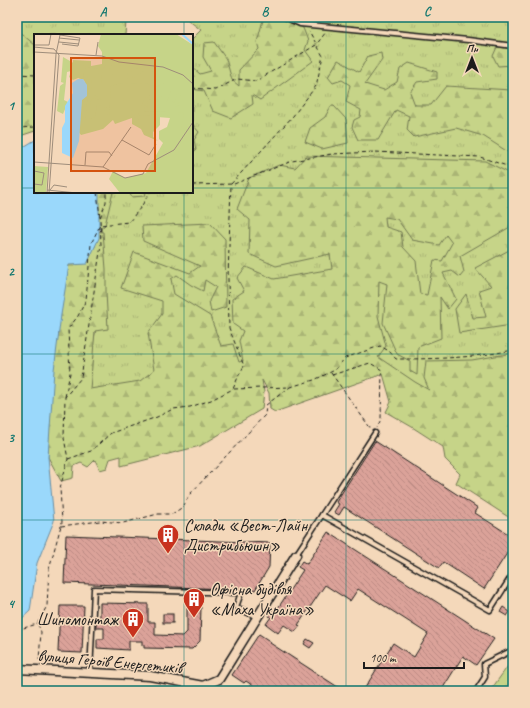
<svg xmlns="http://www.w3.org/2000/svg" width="530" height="708" font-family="Caveat,sans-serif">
	<defs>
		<pattern id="grass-tufts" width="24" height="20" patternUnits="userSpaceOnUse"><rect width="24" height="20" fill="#c6d488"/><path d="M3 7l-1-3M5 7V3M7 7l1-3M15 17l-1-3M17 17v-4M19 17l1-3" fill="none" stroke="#aab575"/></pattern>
		<pattern id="forest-firs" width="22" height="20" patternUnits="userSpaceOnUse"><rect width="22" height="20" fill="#c6d488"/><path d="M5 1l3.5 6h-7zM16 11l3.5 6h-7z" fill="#aab575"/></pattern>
		<pattern id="building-back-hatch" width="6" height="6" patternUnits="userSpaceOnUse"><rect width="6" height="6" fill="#dba299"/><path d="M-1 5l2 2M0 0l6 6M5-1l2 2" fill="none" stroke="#bb8b83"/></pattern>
	</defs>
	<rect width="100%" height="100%" fill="#f4d8ba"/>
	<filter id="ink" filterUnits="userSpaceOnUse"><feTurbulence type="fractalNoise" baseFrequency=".025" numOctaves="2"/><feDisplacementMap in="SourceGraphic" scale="8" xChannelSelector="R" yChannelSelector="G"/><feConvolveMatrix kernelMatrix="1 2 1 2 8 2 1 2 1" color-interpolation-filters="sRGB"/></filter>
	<g filter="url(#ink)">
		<g fill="url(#grass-tufts)" stroke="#717852">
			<path d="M17 17H111L126 21 125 35H35V122L17 116Z"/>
			<path d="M191 17H513V387L448 428 369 359 79 422 100 306 102 192H192V39L201 30 188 20Z"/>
			<path d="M513 659V691H490Z"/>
		</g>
		<g fill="url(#forest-firs)" stroke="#717852" fill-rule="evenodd">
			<path d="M280 17 303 28 308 41 305 50 313 61 260 100 252 95 253 104 231 118 213 111 204 91 192 89V67L200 74 211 71 203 57 204 43 214 42 226 59 232 80 239 86V70L259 49 257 42 263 20Z"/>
			<path d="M17 30 35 45V131L17 137Z"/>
			<path d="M497 47 513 49V65L498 66 493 56Z"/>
			<path d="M381 53 382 60 365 84 384 90 397 82 400 69 409 63 437 72V79L417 82 410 92 415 105H431L446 86 511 90 513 88V151L508 152 483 136 456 128 414 137 407 130 409 116 396 110 378 140H358L352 127 354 120 360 117 361 110 346 102 350 85 342 80 333 83 328 77 338 60 359 72 368 56Z"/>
			<path d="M331 106H334L346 119 348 143 322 149 305 142 310 128 325 117Z"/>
			<path d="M192 124 199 132 194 140 196 150 192 153Z"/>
			<path d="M306 156 485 161 513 175V228L510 227 460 256 464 272 460 277 452 271 443 273 456 299 448 309 440 297 441 338 418 347 417 375 410 371V361L397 354 383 323 387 284 379 281 378 316 386 346 378 357 415 382 429 390 424 378 426 361 472 360 513 353V520L456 483 460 474 445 459 443 447 412 427 386 412 391 402 383 374 275 412 270 409 269 393 262 380 264 392 262 409 200 446 121 466V456L110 459 107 468 100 470 95 460 88 467 81 463 74 466 73 478 61 481 48 457 54 279 88 231 103 232 106 269V292L108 329 95 331 90 389 140 381 154 370 148 333 162 314V301L121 288 134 252 190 273 200 266 143 241 142 226 210 223 225 239 226 307 211 312 209 301 216 287 205 280 203 291 191 285 177 275 171 279 174 294 210 316 221 346 233 344 239 362 243 361 239 341 243 331 233 324 232 299 244 291 237 278 246 267 274 279 332 269 330 254 276 266 249 254 250 220 237 209 249 178 279 165 295 168ZM385 217 397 219 412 240 439 245 446 235 452 243 442 261 434 260 427 295 420 294 416 261 403 247 401 232 386 227Z"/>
			<path d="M94 192H113L105 225 100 229 93 223Z"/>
			<path d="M130 192H146L145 196 131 197Z"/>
			<path d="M513 248V328L505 326 459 333 455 309 466 294 473 318 486 317 479 290 491 286 475 268Z"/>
		</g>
		<path fill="#9ad8fb" stroke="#688da2" d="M35 140V192H99V238L87 264 69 265 61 315 54 370 48 457 54 521 37 563 30 611 17 623V151Z"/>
		<g fill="url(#building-back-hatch)" stroke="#1c1c1c">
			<path d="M375 441 478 508 475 513 513 537V544L484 589 443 562 439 568 344 507 339 515 334 512 339 504 336 502Z"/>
			<path d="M328 532 494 639 476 665 463 656 441 691H363L393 643 414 657 428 634 358 589 350 601 325 585 298 625 300 626 295 632 284 625 278 633 266 624 271 617 269 616 274 609 276 611 303 570 298 567 302 561 307 564Z"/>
			<path d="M66 535 270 543 269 567 255 590 64 583Z"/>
			<path d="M100 603 148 604V622H155V635L183 636 187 632V603H194V607H201L200 641 192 649 144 648V645H142V641H129V650L97 648V639H104V628H96V621H100Z"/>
			<path d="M60 606H84L82 653 58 652Z"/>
			<path d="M503 607 510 612 507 616 500 612Z"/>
			<rect x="163" y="614" width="10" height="9"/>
			<path d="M259 634 271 642 270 643 344 691H261L246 681 244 683 232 675Z"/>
			<path d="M307 639 314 643 310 648 304 644Z"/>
		</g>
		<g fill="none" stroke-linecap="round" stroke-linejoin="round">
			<g stroke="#1c1c1c" stroke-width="7">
				<g id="lane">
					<path d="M285 17 300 24 468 40 513 46"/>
					<path d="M322 515 490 610 513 574"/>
					<path d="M296 555 375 433"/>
					<path d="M90 673 94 589 241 593 236 607 257 617"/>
					<path d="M205 686 222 691"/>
					<path d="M476 691 485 677 484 664 513 650"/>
				</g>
			</g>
			<g stroke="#1c1c1c" stroke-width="11">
				<path id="street" d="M17 669 150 676 203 686 219 679 296 555"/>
			</g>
			<g stroke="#1c1c1c" stroke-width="1" stroke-dasharray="4 3" stroke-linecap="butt">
				<path d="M17 74 35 75"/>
				<path d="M192 88 215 90 237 79 256 81 316 45 326 32"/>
				<path d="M17 130 19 128 35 127"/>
				<path d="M192 185 234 184 292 161 332 154 375 152 480 157 513 168"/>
				<path d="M97 192 100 217"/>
				<path d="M331 373 371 429"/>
				<path d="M332 375 370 363 382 370 381 419 377 428"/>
				<path d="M234 389 290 387 314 380 335 370 345 358 380 346 389 351 396 359C435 359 474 358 513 350"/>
				<path d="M65 397 70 373 68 329 78 316 86 300 91 244 100 225 129 222 141 207 150 192"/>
				<path d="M68 459 91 451 111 433 157 417 173 409 190 407 211 400 233 389 239 375 244 366 229 328 228 278 231 184 293 116 316 86 323 56 309 31"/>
				<path d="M61 526 100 521 123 523 158 514H172L183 507 190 494 265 415 266 405 290 387"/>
				<path d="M38 624 41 632 39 660"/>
				<path d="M17 630 37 624 47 606 49 569 62 522 60 488 68 459 64 438 65 397 81 378 101 245 100 218 106 202V192"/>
			</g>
			<use href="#lane" stroke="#f4d8ba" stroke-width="4"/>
			<use href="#street" stroke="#f4d8ba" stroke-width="8"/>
		</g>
	</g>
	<path fill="none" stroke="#0f766e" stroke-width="1" stroke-opacity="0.55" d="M184 17V35M346 17V691M17 188H35M192 188H513M184 192V691M17 354H513M17 520H513"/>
	<defs>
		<g id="building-pin" transform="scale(1.15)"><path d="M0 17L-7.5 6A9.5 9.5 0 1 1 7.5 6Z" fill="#c8321e" stroke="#f4d8ba"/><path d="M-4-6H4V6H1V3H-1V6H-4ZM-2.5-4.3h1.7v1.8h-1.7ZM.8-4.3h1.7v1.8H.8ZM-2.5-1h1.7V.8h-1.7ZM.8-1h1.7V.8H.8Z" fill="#fff"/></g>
	</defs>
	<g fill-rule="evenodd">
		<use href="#building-pin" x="168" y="535"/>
		<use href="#building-pin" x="194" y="599"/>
		<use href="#building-pin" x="133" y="619"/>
	</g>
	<g text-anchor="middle" stroke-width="3" stroke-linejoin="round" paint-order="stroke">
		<g font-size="17" fill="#1c1c1c" stroke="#f4d8ba" text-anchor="start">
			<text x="184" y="531">Склади «Вест-Лайн<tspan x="184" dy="20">Дистрибьюшн»</tspan></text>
			<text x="210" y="595">Офісна будівля<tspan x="210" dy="20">«Маха Україна»</tspan></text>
			<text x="118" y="625" text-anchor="end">Шиномонтаж</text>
		</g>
		<g font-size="17" fill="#1c1c1c" stroke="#f4d8ba">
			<text transform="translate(110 661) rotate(5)" y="6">вулиця Героїв Енергетиків</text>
		</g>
	</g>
	<g transform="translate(34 34)">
		<rect width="159" height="159" fill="#f4d8ba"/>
		<path d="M67 0H142L159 11V159H86L75 145 79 137 91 144 112 139 129 109 125 105V97L133 93 136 84 123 83 108 92 95 81 49 91 53 51 50 46 39 42V26L57 27V32L68 30V18L64 12ZM0 132 14 133 12 159H0Z" fill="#c6d488"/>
		<path d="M29 23 43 31 51 32 52 35 54 33 69 36 71 31 75 37 79 27 86 31 87 34 74 43 67 38 68 48 60 55H58L57 46 66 38H53L55 52 51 86 61 83 63 72 56 70 58 64 68 66 59 60H70L73 62V73L70 74V69H64L75 82 76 67H90L89 64H77L76 52 86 49 114 50 122 53 133 48V60H118L110 65 103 84 98 76 97 81 105 86V82L130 80 126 81V91L119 98V103L124 107 110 101 107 95 98 90V84L81 90 79 86 69 95 47 101 44 97 45 68 53 61 49 39 46 45 44 39V44L39 46 35 43 37 37 33 38 30 66 34 68 29 80 23 77 26 52 30 49 27 48ZM95 33H98L95 37 98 38 102 34 107 35 103 41 108 38 123 37 124 43 118 48 110 44 103 46 100 42 94 46 93 38 89 36ZM137 57 140 63 137 66 140 69 143 60 148 59 146 61 149 67 140 71 141 73 146 71V76H139L133 82 135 76 132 78 110 77 111 71 114 74 113 67 120 63 122 70H125L123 65 125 62 128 63V67L130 65 133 68ZM145 78 150 79 147 94 137 84 140 80 144 81ZM139 106 144 109 132 117 133 123 129 125 130 109Z" fill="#c6d488"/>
		<path d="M44 45H49L53 51V62L48 66 45 107 39 124 28 119V94L31 88V72L39 59 38 49Z" fill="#9ad8fb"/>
		<path fill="none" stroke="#9ad8fb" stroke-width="2" d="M148 0 159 10"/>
		<path fill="none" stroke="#9e8d7b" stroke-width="1" d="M26 1 46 4 44 12 28 10M25 4 45 6M25 8 45 10M0 11H15L17 0M0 13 20 15 25 21 15 159M0 18 68 22 85 28 129 33 149 41 159 50M22 20 26 1M62 21 64 8M88 106 115 121 122 110M0 128 69 133 97 93M51 131 52 118H75L78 122M69 133 91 144 109 140 114 130 140 116 159 88M0 137 10 139 8 151 0 150M13 156 43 159M16 156 20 151 33 153M13 159 22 20"/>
		<path fill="#d4530e" fill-opacity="0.15" stroke="#d4530e" stroke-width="2" d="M37 24H121V137H37Z"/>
		<rect width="159" height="159" fill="none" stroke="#1c1c1c" stroke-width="2"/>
	</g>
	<rect width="530" height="708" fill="none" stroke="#f4d8ba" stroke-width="44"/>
	<g transform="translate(472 58)" stroke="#f4d8ba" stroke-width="3" paint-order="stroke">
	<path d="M0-3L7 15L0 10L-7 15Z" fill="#1c1c1c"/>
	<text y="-6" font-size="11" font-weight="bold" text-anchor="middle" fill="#1c1c1c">Пн</text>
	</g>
	<path d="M364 662v6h100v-6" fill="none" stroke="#1c1c1c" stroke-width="2"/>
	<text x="370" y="662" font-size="12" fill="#1c1c1c" stroke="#f4d8ba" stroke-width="3" paint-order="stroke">100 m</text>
	<rect x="22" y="22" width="486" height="664" fill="none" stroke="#0f766e" stroke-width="1.5"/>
	<g font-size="13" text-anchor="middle" font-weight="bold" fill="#0f766e">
		<text x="103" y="16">A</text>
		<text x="265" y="16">B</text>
		<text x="427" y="16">C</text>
		<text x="11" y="110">1</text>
		<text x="11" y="276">2</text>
		<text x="11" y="442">3</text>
		<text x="11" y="608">4</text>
	</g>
</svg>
